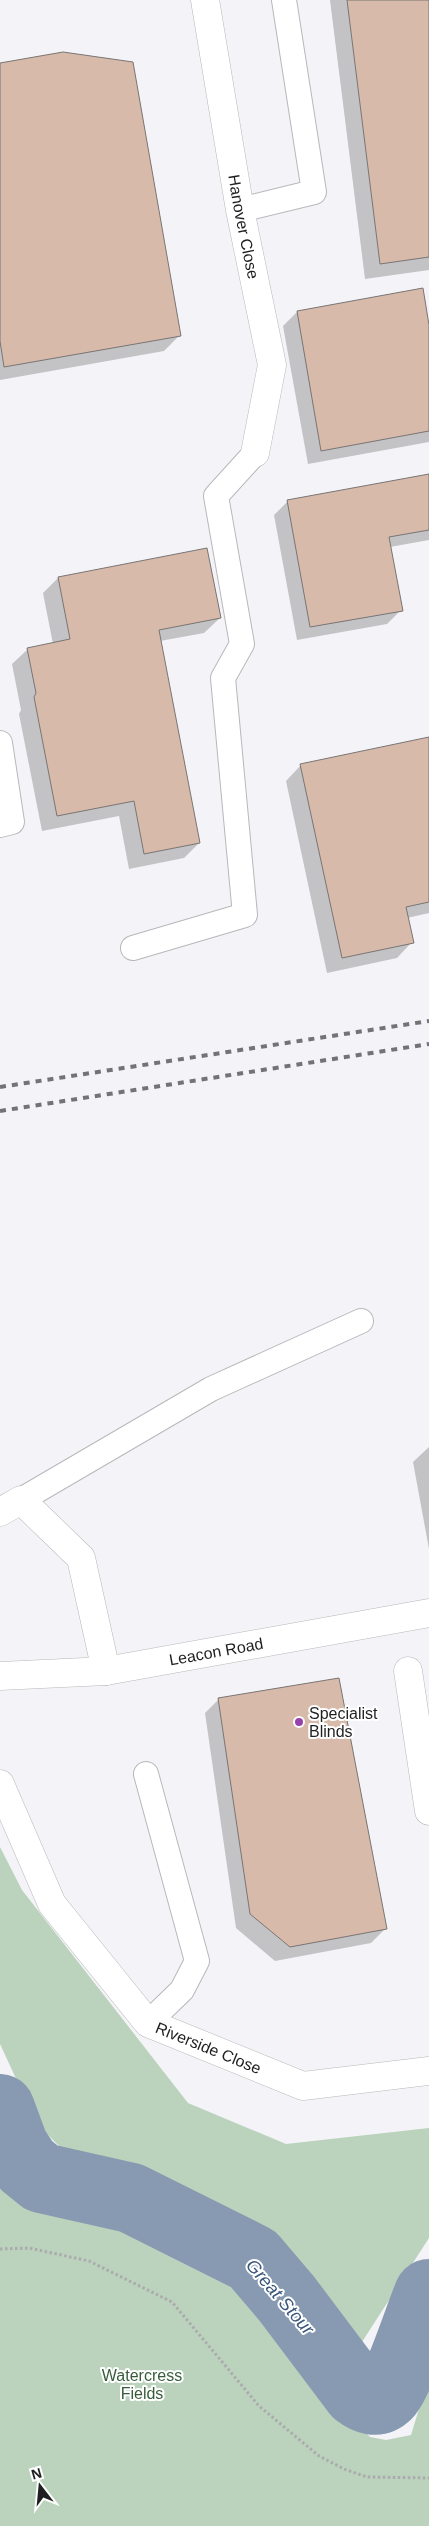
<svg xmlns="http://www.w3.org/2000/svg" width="429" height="2526" font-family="Arial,sans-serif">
	<rect width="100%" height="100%" fill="#f4f4f8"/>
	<g fill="#bbd3bc">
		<path d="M0 1847 22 1890 188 2103 286 2144 429 2128V2238L362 2342 291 2261 245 2217 168 2185 74 2161 37 2124 0 2044Z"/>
		<path d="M0 2166 25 2195 40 2202 121 2216 195 2249 255 2288 287 2329 324 2389 370 2437 386 2440 411 2435 429 2376V2526H0Z"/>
	</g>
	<g fill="#0003">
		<path d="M330 0H429V270L365 279Z"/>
		<path d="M0 64 179 336 164 351 0 380Z"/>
		<path d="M297 312 429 332V442L308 464 283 326Z"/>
		<path d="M429 475V540L390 547 401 610 387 624 297 640 274 515 288 501Z"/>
		<path d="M58 578 220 618 204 633 160 641 199 843 184 858 129 869 119 816 42 831 19 714 21 710 12 664 28 649 53 644 43 593Z"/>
		<path d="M429 738V913L407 918 412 942 397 958 327 973 286 781 301 765Z"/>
		<path d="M429 1447V1549L413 1462Z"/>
		<path d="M219 1699 385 1929 371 1943 275 1961 236 1928 205 1713Z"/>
	</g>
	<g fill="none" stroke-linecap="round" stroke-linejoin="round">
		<path stroke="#889ab1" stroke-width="70" d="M0 2109 14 2147 26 2165 42 2178 131 2198 253 2259 287 2299 357 2392C366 2399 377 2404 387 2394 398 2384 421 2312 429 2294"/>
	</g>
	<g fill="#d7baaa" stroke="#797574">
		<path d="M347 0H429V257L380 264Z"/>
		<path d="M63 52 133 62 181 336 4 367 0 341V63Z"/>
		<path d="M423 288 429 325V431L321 451 297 311Z"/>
		<path d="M429 474V530L389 537 403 611 310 627 287 500Z"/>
		<path d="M207 548 221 618 159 630 200 843 144 854 134 801 57 816 34 697 36 693 27 648 70 639 58 577Z"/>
		<path d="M429 737V902L406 907 414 943 342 958 300 764Z"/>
		<path d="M339 1678 387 1929 290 1947 250 1914 218 1698Z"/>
	</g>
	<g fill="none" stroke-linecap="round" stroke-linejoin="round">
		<g stroke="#b8b8bb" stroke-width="26">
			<g id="lane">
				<path d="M240 210 314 192 284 0"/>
				<path d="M0 743 12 822 0 825"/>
				<path d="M133 948 245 915 223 678 242 644 216 496 255 453"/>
				<path d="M21 1500 211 1389 361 1321"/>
				<path d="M146 1774 197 1961 182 1990 148 2023"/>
			</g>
		</g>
		<g stroke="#b8b8bb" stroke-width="29">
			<g id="street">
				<path id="s1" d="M205 0 240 210 272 365 255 453"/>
				<path d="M0 1512 21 1500 81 1558 106 1671"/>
				<path d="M408 1671 429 1811"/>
				<path id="s2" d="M0 1784 52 1904 148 2023 303 2086 429 2071"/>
			</g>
		</g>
		<g stroke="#b8b8bb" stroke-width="29">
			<g id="secondary">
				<path id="s3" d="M0 1676 106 1671 429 1613"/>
			</g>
		</g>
		<path stroke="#ababae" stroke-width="3" stroke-dasharray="2.5 2.5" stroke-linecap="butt" d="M0 2249 29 2248 89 2261 172 2302 259 2406 319 2456 344 2469 367 2477 429 2478"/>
		<use href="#lane" stroke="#fff" stroke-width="24"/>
		<use href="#street" stroke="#fff" stroke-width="28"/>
		<use href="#secondary" stroke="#fff" stroke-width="28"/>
		<g stroke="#737376" stroke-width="4" stroke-dasharray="6 6" stroke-linecap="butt">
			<path d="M0 1087 429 1021"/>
			<path d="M0 1111 429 1044"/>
		</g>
	</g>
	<circle fill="#9840ac" stroke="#fff" stroke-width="2" cx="299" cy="1722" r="5"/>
	<g text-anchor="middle" stroke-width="4" stroke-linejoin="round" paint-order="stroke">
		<g font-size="16" fill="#1f1f21" stroke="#fff">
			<text dy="6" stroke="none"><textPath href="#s1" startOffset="230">Hanover Close</textPath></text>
			<text dy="6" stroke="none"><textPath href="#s3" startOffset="218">Leacon Road</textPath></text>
			<text dy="6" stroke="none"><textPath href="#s2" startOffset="349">Riverside Close</textPath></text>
		</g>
		<g font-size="16" fill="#1f1f21" stroke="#fff" text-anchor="start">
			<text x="309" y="1719">Specialist<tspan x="309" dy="18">Blinds</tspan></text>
		</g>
		<g font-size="16" fill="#375c3a" stroke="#fff">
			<text x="142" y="2381">Watercress<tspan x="142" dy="18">Fields</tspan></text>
		</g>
		<g font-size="18" font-style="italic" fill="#3a577c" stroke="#fff">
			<text transform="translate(280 2297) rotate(49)" y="6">Great Stour</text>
		</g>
	</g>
	<g transform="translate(40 2486) rotate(344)" stroke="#ffffff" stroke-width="4" paint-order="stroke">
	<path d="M0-4L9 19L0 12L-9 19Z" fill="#1f1f21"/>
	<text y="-8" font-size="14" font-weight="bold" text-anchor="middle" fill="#1f1f21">N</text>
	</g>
</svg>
